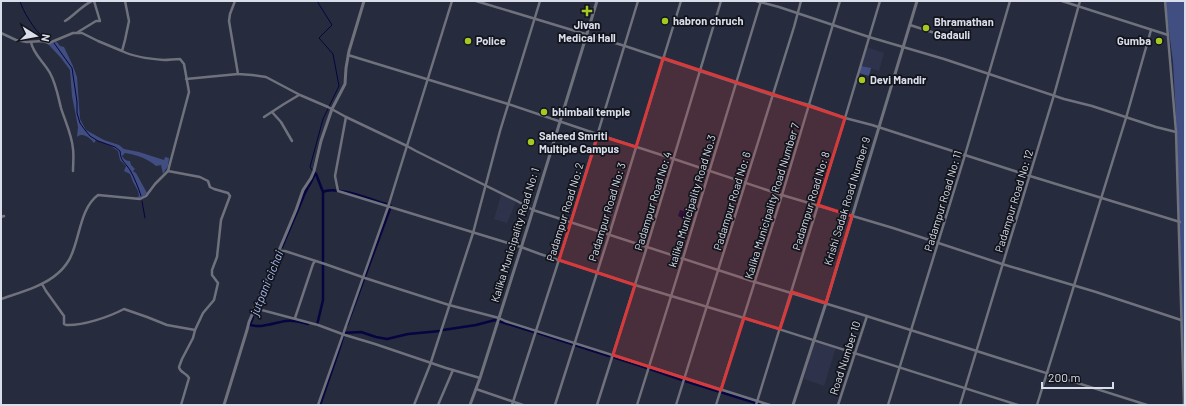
<svg xmlns="http://www.w3.org/2000/svg" width="1186" height="406" font-family="Barlow,sans-serif">
	<rect width="100%" height="100%" fill="#262b3d"/>
	<g fill="#2e334b">
		<path d="M867 47 884 53 879 71 861 66Z"/>
		<path d="M501 195 516 202 507 223 494 219Z"/>
		<path d="M814 342 836 347 824 386 804 379Z"/>
	</g>
	<g fill="#414e82">
		<path d="M1165 1H1185V404L1182 321 1177 137 1173 62Z"/>
		<path d="M57 42 60 46 64 47 73 66 77 77 80 119 86 130 104 140 119 145 124 149 139 152 164 160 165 157 169 158 168 166 163 174 161 165 156 166C147 158 137 155 125 153L122 156C124 159 126 161 130 161L131 165 135 169 133 171 136 173 147 193C143 197 141 198 136 198L139 196 138 191 133 182 130 174 124 171 126 166 120 160 118 151 111 146 96 140 94 143C90 138 83 132 77 137L78 127 72 96 70 70 61 58 48 44Z"/>
		<path d="M861 66 871 68 869 76 859 73Z"/>
	</g>
	<path fill="#070440" d="M680 210 691 213 692 215 691 220 682 218 678 216Z"/>
	<g fill="none" stroke-linecap="round" stroke-linejoin="round">
		<g stroke="#070440" stroke-width="1">
			<path d="M20 1C22 10 35 31 43 37 45 39 49 40 52 41"/>
			<path d="M54 43 72 68 77 102V113L80 123 85 130 90 136 98 141 115 147 120 151C121 162 124 161 130 170 134 177 139 189 141 196"/>
			<path d="M312 170 310 167 323 119 339 86 333 54 319 38 332 25 317 1"/>
			<path d="M142 201 145 218"/>
		</g>
		<g stroke="#070440" stroke-width="2.5">
			<path d="M316 174 323 192C335 185 372 200 386 204"/>
			<path d="M282 247C289 230 297 213 304 195 307 188 312 182 315 173"/>
			<path d="M253 317 250 325C263 328 273 323 286 321 293 320 301 322 308 324"/>
			<path d="M317 325 323 300V192"/>
			<path d="M347 325 391 206"/>
			<path d="M443 330 476 325 495 320 534 332"/>
			<path d="M342 333 361 332 376 337 387 339 408 334 440 331"/>
			<path d="M538 333 609 356"/>
			<path d="M613 357 647 368"/>
			<path d="M650 369 682 380"/>
			<path d="M685 381 762 405"/>
			<path d="M320 405 340 347 344 334"/>
		</g>
		<g stroke="#6f727c" stroke-width="2.5">
			<path d="M235 1 230 14 229 21 238 74 252 75 266 77 300 95 328 107 346 117 407 146 416 151 517 201 533 210 755 282 857 313 1147 405"/>
			<path d="M476 1 625 46 772 95 809 105 845 118 872 125 1030 176 1180 222"/>
			<path d="M756 1 779 7 869 37 944 59 1064 99 1092 106 1156 127 1176 132"/>
			<path d="M1062 1 1168 35"/>
			<path d="M1165 1 1176 132 1184 405"/>
			<path d="M65 21C74 16 81 6 92 1"/>
			<path d="M910 25 941 35"/>
			<path d="M78 32 96 21H100L94 1"/>
			<path d="M1 33 16 40 27 42 43 41 49 43 73 33H82L98 41 122 51"/>
			<path d="M31 42C33 54 44 62 50 73 56 84 58 96 61 108 65 121 72 135 73 149 74 156 73 164 73 171"/>
			<path d="M348 55 508 104 615 140 674 159 782 195 893 228 1002 264 1096 292 1181 320"/>
			<path d="M186 79 238 74"/>
			<path d="M272 112 281 122 292 141"/>
			<path d="M264 117 284 104 299 95"/>
			<path d="M346 117 335 176 338 191 521 247 540 254 635 285 744 318 1018 405"/>
			<path d="M168 171 200 177 208 181 210 187 214 189 228 193 230 196 221 220 217 257 212 270V275L218 283 214 300 203 313 195 330 193 338 182 359 179 367C180 373 187 373 189 378L181 405"/>
			<path d="M1 217 4 216"/>
			<path d="M278 251H285L325 264 365 278 399 289 449 305 499 318 505 321 770 405"/>
			<path d="M42 284 46 291 64 316V324L66 325C82 326 109 317 124 309L147 317 167 325 195 330"/>
			<path d="M1 299C18 293 44 286 57 274 62 270 66 265 69 260 80 241 79 209 98 195L140 199 146 196 155 184 168 171 189 92 184 64 180 59C175 59 169 60 164 60 150 59 134 57 122 51L125 40 129 21 125 1"/>
			<path d="M254 308 318 325 345 335 375 344 446 368 480 378"/>
			<path d="M295 318 313 264 315 261"/>
			<path d="M476 389 523 405"/>
			<path d="M318 405 388 207 452 1"/>
			<path d="M414 405 430 365 473 233 500 131 540 1"/>
			<path d="M438 405 453 370"/>
			<path d="M512 405 566 238 638 1"/>
			<path d="M555 405 610 232 681 1"/>
			<path d="M597 405 645 253 721 1"/>
			<path d="M637 405 683 258 761 1"/>
			<path d="M676 405 794 27 801 1"/>
			<path d="M716 405 782 195 840 1"/>
			<path d="M756 405 845 118 880 1"/>
			<path d="M838 405 867 316"/>
			<path d="M888 405 965 155 1010 1"/>
			<path d="M960 405 1054 95 1080 1"/>
			<path d="M1037 405 1126 118 1151 30"/>
		</g>
		<g stroke="#6f727c" stroke-width="3">
			<path d="M224 405 247 330 249 322 296 210 303 190 311 178 314 171 321 141 332 109 345 84 346 68 349 51 364 1"/>
			<path d="M470 405 480 378 528 226 597 1"/>
			<path d="M793 405 826 303 917 1"/>
		</g>
	</g>
	<path fill="#d63a3b" fill-opacity="0.2" stroke="#d63a3b" stroke-width="3" stroke-linejoin="round" d="M663 58 845 118 818 205 852 216 826 303 792 292 780 329 744 318 721 390 613 355 635 285 559 260 598 135 636 147Z"/>
	<g fill="#a5c823" stroke="#12141c" stroke-width="1.5">
		<path d="M585 5h4v4h4v4h-4v4h-4v-4h-4v-4h4z"/>
		<circle cx="665" cy="21" r="4"/>
		<circle cx="926" cy="28" r="4"/>
		<circle cx="468" cy="41" r="4"/>
		<circle cx="1159" cy="41" r="4"/>
		<circle cx="862" cy="80" r="4"/>
		<circle cx="544" cy="112" r="4"/>
		<circle cx="531" cy="142" r="4"/>
	</g>
	<g text-anchor="middle" stroke-width="3.5" stroke-linejoin="round" paint-order="stroke">
		<g font-size="11" font-weight="bold" fill="#dadeea" stroke="#12141c" text-anchor="start">
			<text x="673" y="25">habron chruch</text>
			<text x="934" y="26">Bhramathan<tspan x="934" dy="13">Gadauli</tspan></text>
			<text x="587" y="29" text-anchor="middle">Jivan<tspan x="587" dy="13">Medical Hall</tspan></text>
			<text x="476" y="45">Police</text>
			<text x="1151" y="45" text-anchor="end">Gumba</text>
			<text x="870" y="84">Devi Mandir</text>
			<text x="552" y="116">bhimbali temple</text>
			<text x="539" y="140">Saheed Smriti<tspan x="539" dy="13">Multiple Campus</tspan></text>
		</g>
		<g font-size="11" fill="#dadeea" stroke="#12141c">
			<text transform="translate(653 201) rotate(-73)" y="4">Padampur Road No: 4</text>
			<text transform="translate(692 201) rotate(-73)" y="4">kalika Municipality Road No.3</text>
			<text transform="translate(732 201) rotate(-73)" y="4">Padampur Road No: 6</text>
			<text transform="translate(772 201) rotate(-73)" y="4">Kalika Municipality Road Number 7</text>
			<text transform="translate(811 201) rotate(-73)" y="4">Padampur Road No: 8</text>
			<text transform="translate(847 201) rotate(-73)" y="4">Krishi Sadak Road Number 9</text>
			<text transform="translate(943 201) rotate(-73)" y="4">Padampur Road No: 11</text>
			<text transform="translate(1014 201) rotate(-73)" y="4">Padampur Road No: 12</text>
			<text transform="translate(565 212) rotate(-73)" y="4">Padampur Road No: 2</text>
			<text transform="translate(607 212) rotate(-73)" y="4">Padampur Road No: 3</text>
			<text transform="translate(515 235) rotate(-73)" y="4">Kalika Municipality Road No: 1</text>
			<text transform="translate(845 358) rotate(-72)" y="4">Road Number 10</text>
		</g>
		<g font-size="12" font-style="italic" fill="#acbdf5" stroke="#12141c">
			<text transform="translate(267 283) rotate(-68)" y="4">jutpani cichai</text>
		</g>
	</g>
	<rect width="1186" height="406" fill="none" stroke="#dadeea" stroke-width="4"/>
	<g transform="translate(36 36) rotate(101)" stroke="#12141c" stroke-width="3" paint-order="stroke">
	<path d="M0-3L7 15L0 10L-7 15Z" fill="#dadeea"/>
	<text y="-6" font-size="11" font-weight="bold" text-anchor="middle" fill="#dadeea">N</text>
	</g>
	<path d="M1042 382v6h71v-6" fill="none" stroke="#dadeea" stroke-width="2"/>
	<text x="1048" y="382" font-size="12" fill="#dadeea" stroke="#12141c" stroke-width="3" paint-order="stroke">200 m</text>
</svg>
